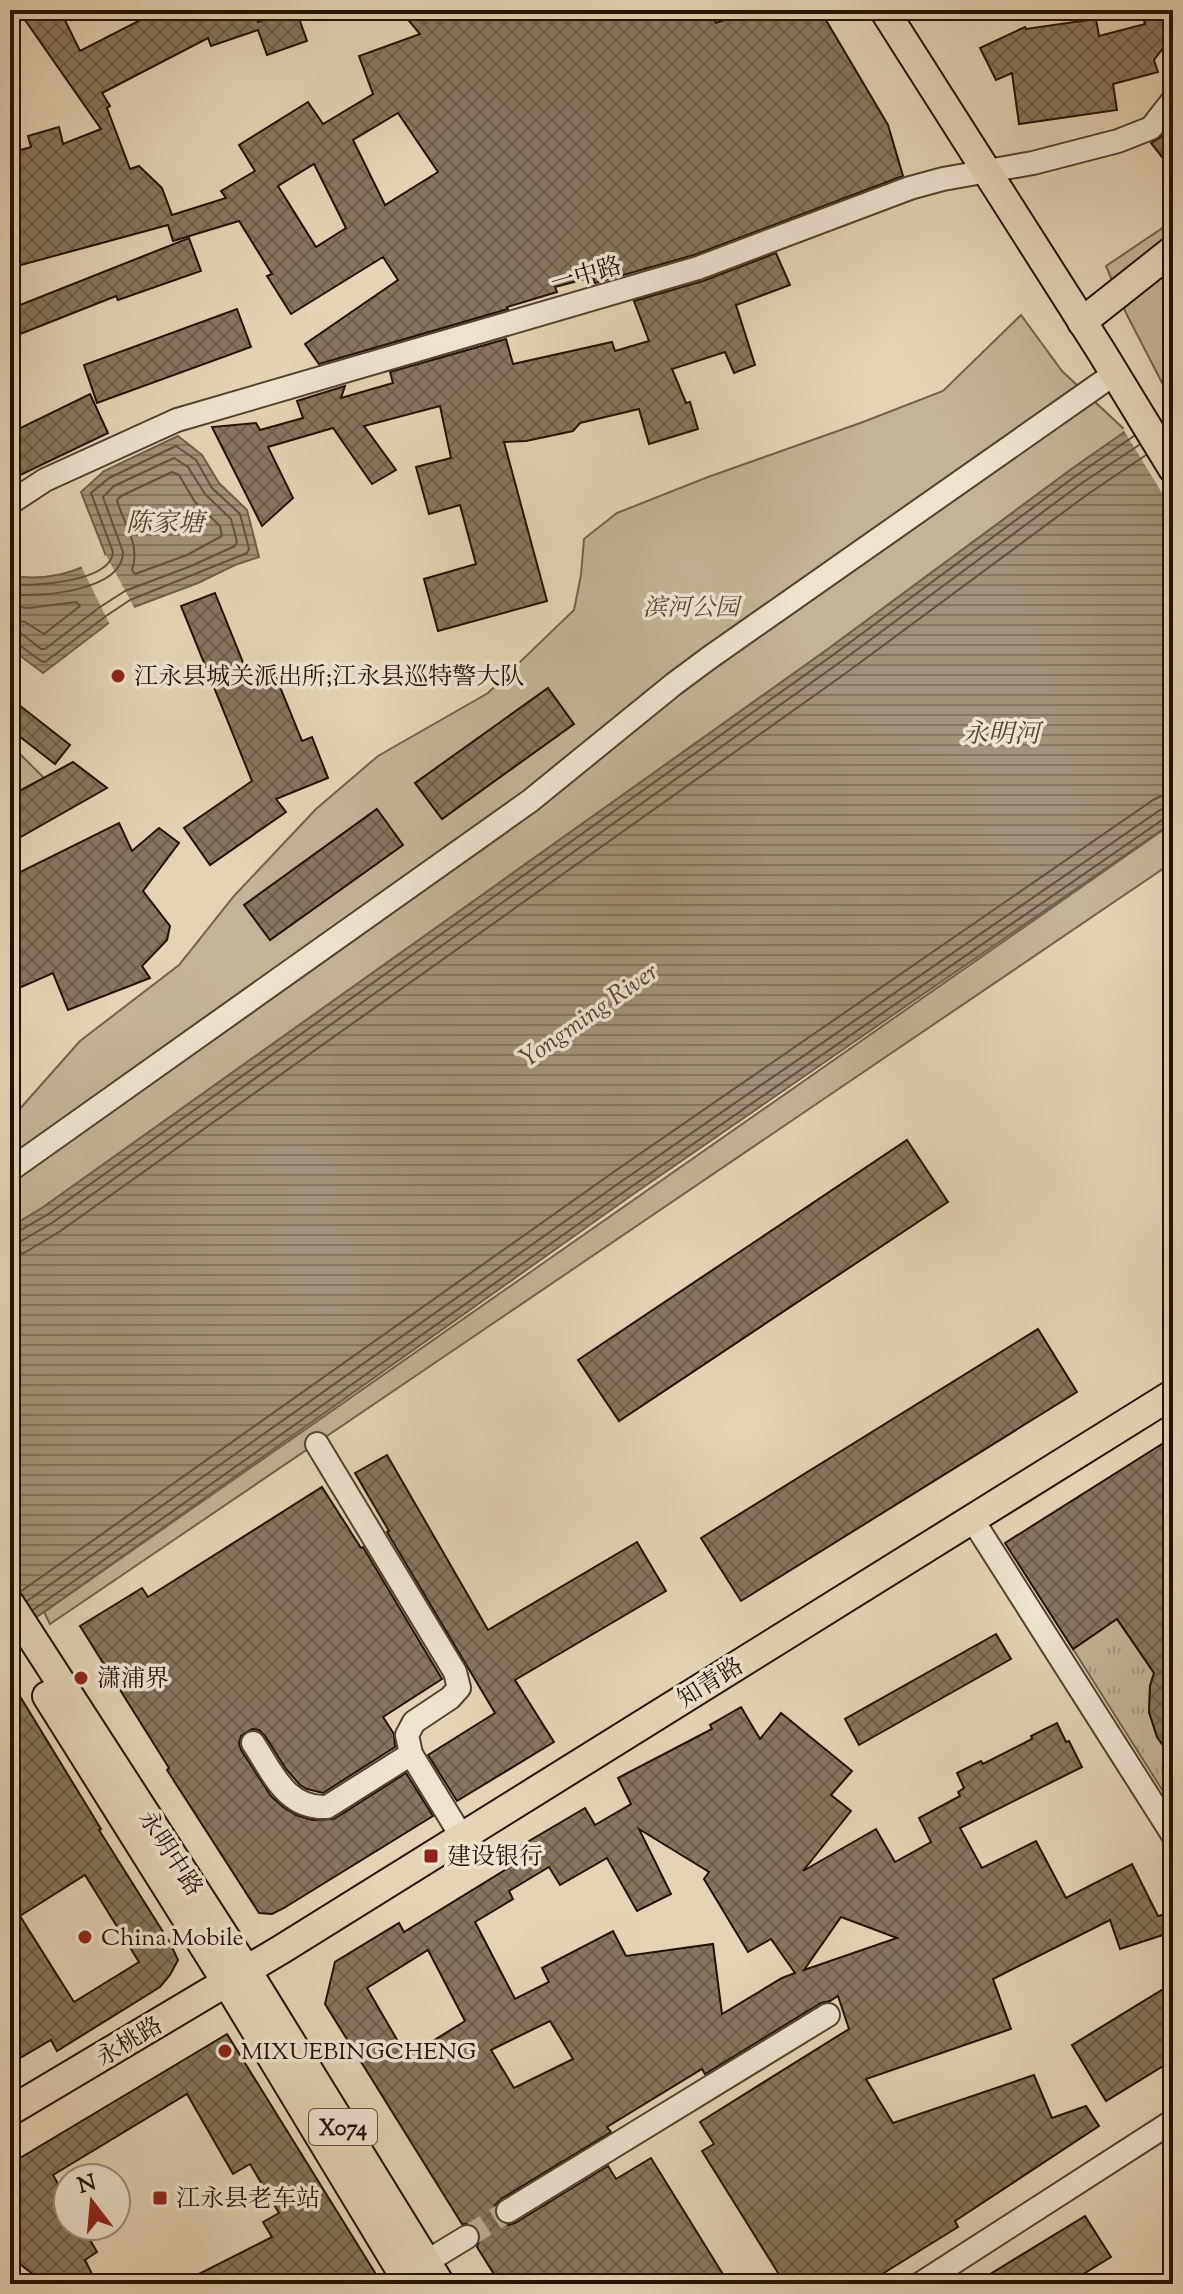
<svg xmlns="http://www.w3.org/2000/svg" width="1183" height="2294" font-family="'Sorts Mill Goudy','Noto Serif SC',serif">
	<defs>
		<pattern id="grass-tufts" width="24" height="20" patternUnits="userSpaceOnUse" patternTransform="scale(2)"><rect width="24" height="20" fill="#c3b397"/><path d="M3 7l-1-3M5 7V3M7 7l1-3M15 17l-1-3M17 17v-4M19 17l1-3" fill="none" stroke="#a79980"/></pattern>
		<pattern id="water-rules" width="6" height="5" patternUnits="userSpaceOnUse" patternTransform="scale(2)"><rect width="6" height="5" fill="#a29278"/><path d="M0 2.5h6" fill="none" stroke="#847660"/></pattern>
		<pattern id="building-cross-hatch" width="8" height="8" patternUnits="userSpaceOnUse" patternTransform="scale(2)"><rect width="8" height="8" fill="#87775f"/><path d="M0 0l8 8M0 8l8-8" fill="none" stroke="#6e604c"/></pattern>
	</defs>
	<rect width="100%" height="100%" fill="#e4d4b5"/>
	<filter id="stains"><feTurbulence type="fractalNoise" baseFrequency=".0025" numOctaves="4"/><feColorMatrix values="0 0 0 0 .2 0 0 0 0 .09 0 0 0 0 .02 0 0 0 .5 -.17"/></filter>
	<radialGradient id="worn" r=".72"><stop offset=".6" stop-color="#630" stop-opacity="0"/><stop offset="1" stop-color="#630" stop-opacity=".3"/></radialGradient>
	<path fill="url(#grass-tufts)" stroke="#72624c" stroke-width="2" d="M1108 1606 1154 1673 1150 1686 1149 1712 1157 1737 1173 1759V1807L1073 1649 1101 1630Z"/>
	<g fill="#c3b397" stroke="#72624c" stroke-width="2">
		<path d="M1173 221V404L1126 313 1106 266Z"/>
		<path d="M1021 315 1062 371 1126 431 1073 468 828 649 42 1208 10 1228V1120L80 1041 179 965 234 896 316 809 378 756 488 693 574 610 581 575 584 539 617 513 708 477 863 422 943 391Z"/>
		<path d="M10 744 44 778 10 796Z"/>
		<path d="M1173 823V862L50 1624 44 1612Z"/>
	</g>
	<g fill="url(#water-rules)" stroke="#6f5f49" stroke-width="2">
		<path d="M1173 405V822L632 1195 10 1636V1227L42 1208 828 649 1073 468 1126 431Z"/>
		<path d="M178 436 202 455 219 483 247 510 259 557 235 565 198 583 134 607 110 622 43 673 10 648V578L12 576C48 581 75 573 106 556L81 492 104 471Z"/>
	</g>
	<g fill="#e4d4b5">
		<path d="M1166 405 1173 417V511L1123 429Z"/>
		<path d="M106 555 136 611 111 627 81 566Z"/>
	</g>
	<g fill="none" stroke-linecap="round" stroke-linejoin="round">
		<g stroke="#62523d" stroke-width="2">
			<path d="M172 472 179 475 195 502 220 526 222 536 187 555 135 574 132 570C141 544 123 524 117 500L121 496Z"/>
			<path d="M10 584C33 587 111 582 113 552L91 493 109 478 176 446 196 460 212 488 240 514 249 549 247 553 130 600 106 616 45 662 41 661 18 644 10 642"/>
			<path d="M10 594C39 598 123 591 123 552L103 497 114 486 174 458 188 467 205 494 231 519 237 542 235 546 191 566 125 591 100 607 45 649H41L22 634 10 632"/>
			<path d="M10 606 29 608 76 602 80 606 44 634 25 622 10 620"/>
			<path d="M10 1233 17 1232 47 1215 833 655 1077 475 1134 436"/>
			<path d="M10 1244 21 1241 52 1223 839 663 1082 483 1139 445"/>
			<path d="M10 1256 24 1253 59 1232 846 673 1088 494 1146 455"/>
			<path d="M20 1592 615 1171 1153 800 1163 795 1173 794"/>
			<path d="M27 1601 622 1181 1160 810 1173 806"/>
			<path d="M33 1610 628 1189 1165 818 1173 816"/>
		</g>
	</g>
	<g fill="url(#building-cross-hatch)" stroke="#221202" stroke-width="2" fill-rule="evenodd">
		<path d="M18 10H60L80 51 160 10H254L258 22 296 10 307 41 267 55 258 30 211 46 208 38 102 93 110 106 107 108 130 169 139 166 162 188 172 215 226 198 221 191 255 171 239 145 308 102 323 124 373 94 359 56 420 34 400 10H710L716 23 751 10H820L888 125 903 176 694 255 595 283 593 277 555 287 557 292 507 307 508 309 319 364 305 344 398 280 383 257 291 314 267 276 272 274 239 221 173 241 168 225 10 268V153L31 147 28 136 59 127 63 144 101 129ZM398 113 438 172 385 205 353 140ZM314 164 346 228 316 247 278 186Z"/>
		<path d="M1141 10H1173V35L1154 60 1158 72 1113 84 1117 110 1019 124 1012 73 996 80 980 48 1025 27 1026 29 1096 19 1099 36 1145 24Z"/>
		<path d="M1173 123V171L1151 143 1161 137Z"/>
		<path d="M189 238 201 271 118 300 116 296 10 338V309Z"/>
		<path d="M776 253 790 285 736 305 755 365 734 373 725 352 672 369 686 403 690 402 698 429 649 444 639 409 580 423 573 431 526 441 504 442 547 601 438 631 424 579 476 564 460 505 429 514 416 467 451 458 440 406 364 426 396 470 372 484 333 428 268 447 293 498 262 526 212 427 256 423 260 430 303 418 297 401 345 386 341 398 393 383 390 372 506 339 513 364 612 342 615 351 649 341 634 301 703 281Z"/>
		<path d="M237 309 251 347 97 403 84 365Z"/>
		<path d="M90 394 108 433 10 480V433Z"/>
		<path d="M215 593 253 687 276 677 302 741 312 737 328 778 276 799 286 812 210 865 184 828 252 781 181 606Z"/>
		<path d="M548 688 574 724 442 819 415 783Z"/>
		<path d="M10 698 70 745 55 764 10 729Z"/>
		<path d="M73 762 107 788 10 843V796Z"/>
		<path d="M377 809 403 845 270 940 244 905Z"/>
		<path d="M119 823 132 851 159 828 179 843 143 891 170 926 167 940 142 966 150 978 68 1010 53 973 10 992V877Z"/>
		<path d="M907 1140 948 1202 619 1421 578 1360Z"/>
		<path d="M1038 1329 1077 1392 741 1601 701 1538Z"/>
		<path d="M1173 1437V1759L1157 1737 1149 1712 1150 1686 1154 1673 1117 1619 1073 1649 1005 1543Z"/>
		<path d="M387 1455 488 1630 637 1542 666 1591 515 1680 554 1742 457 1801 428 1755 495 1713 387 1532 389 1531 355 1473Z"/>
		<path d="M322 1487 361 1548 363 1547 442 1679 383 1717 394 1734 395 1747 323 1793 307 1789 300 1785 286 1769 265 1736 259 1730 252 1729 241 1736 239 1743 241 1750 271 1796 283 1807 296 1815 312 1820 334 1819 406 1773 433 1816 284 1908 272 1914 259 1913 167 1770 169 1768 80 1626 142 1588 148 1597Z"/>
		<path d="M996 1634 1011 1659 859 1745 845 1719Z"/>
		<path d="M10 1680 101 1829 99 1830 170 1943 178 1960 170 1975 160 1987 57 2051 51 2040 10 2064ZM85 1875 139 1962 74 2002 20 1916Z"/>
		<path d="M741 1707 760 1739 781 1713 852 1771 831 1795 851 1811 803 1871 876 1829 895 1862 931 1842 919 1818 960 1796 958 1792 964 1788 957 1773 981 1761 983 1764 1032 1739 1031 1736 1057 1723 1066 1742 1069 1741 1082 1767 960 1828 982 1868 1036 1841 1066 1898 1132 1864 1158 1916 1166 1914 1172 1932 1120 1949 1110 1920 993 1979 1011 2029 866 2079 893 2123 1034 2075 1052 2118 1086 2106 1099 2126 955 2221 958 2227 866 2284H785L702 2151 714 2144 700 2122 849 2029 838 1996 830 2001 821 2003 705 2074 702 2069 607 2127 611 2132 501 2199 495 2205 494 2212 501 2223 508 2225 515 2223 608 2166 616 2179 651 2158 729 2284H500L477 2247 481 2237 478 2229 473 2224H462L325 2004 335 1962 399 1923 404 1932 518 1862 512 1851 585 1808 595 1825 631 1804 618 1778 712 1729 710 1725ZM639 1829 709 1872 704 1879 748 1952 771 1939 795 1973 782 1978 722 2014 713 1944 626 1956 613 1931 542 1968 549 1982 515 1999 475 1922 513 1899 509 1891 549 1867 560 1885 607 1858 637 1911 671 1894ZM841 1917 897 1938 804 1970ZM428 1950 465 2021 407 2057 367 1988ZM550 2021 573 2059 514 2088 491 2050Z"/>
		<path d="M1173 1983V2060L1106 2101 1072 2045Z"/>
		<path d="M227 2034 382 2284H179L272 2237 263 2222 279 2213 250 2164 233 2174 187 2094 53 2175 68 2201V2226H82L97 2252 85 2260 97 2284H45L10 2256V2164Z"/>
		<path d="M1085 2216 1111 2257 1067 2284H974Z"/>
	</g>
	<g fill="none" stroke-linecap="round" stroke-linejoin="round">
		<path stroke="#bdad91" stroke-width="22" stroke-dasharray="22 11" stroke-linecap="butt" d="M467 2237 508 2211"/>
		<g stroke="#52422f" stroke-width="26">
			<g id="minor">
				<path d="M10 503 45 480 177 420 698 268 910 188 943 179 1033 163 1118 141 1151 128 1173 100"/>
				<path d="M10 1170 530 801 674 684 709 658 1114 374"/>
				<path d="M317 1444 455 1672 459 1688 450 1698 414 1722 407 1735 411 1754 462 1837"/>
				<path d="M972 1519 1173 1835"/>
				<path d="M253 1743C273 1773 286 1809 327 1807L411 1754"/>
				<path d="M508 2211 828 2015"/>
				<path d="M426 2262 467 2237"/>
				<path d="M920 2284 1173 2121"/>
			</g>
		</g>
		<g stroke="#221202" stroke-width="32">
			<g id="major">
				<path d="M884 10 1101 351 1173 469"/>
				<path d="M1082 322 1173 250"/>
				<path d="M10 1604 247 1971 440 2284"/>
				<path d="M47 1696 227 1983 409 2284"/>
				<path d="M10 2111 282 1949 1173 1394"/>
			</g>
		</g>
		<use href="#minor" stroke="#ede3cf" stroke-width="22"/>
		<use href="#major" stroke="#e4d4b5" stroke-width="28"/>
	</g>
	<g fill="#8f2418" stroke="#ede3cf" stroke-width="3">
		<circle cx="118" cy="676" r="8"/>
		<circle cx="81" cy="1678" r="8"/>
		<rect x="423" y="1848" width="16" height="16" rx="4"/>
		<circle cx="85" cy="1937" r="8"/>
		<circle cx="225" cy="2051" r="8"/>
		<rect x="152" y="2190" width="16" height="16" rx="4"/>
	</g>
	<g text-anchor="middle" stroke-width="7" stroke-linejoin="round" paint-order="stroke">
		<rect fill="#ede3cf" stroke="#5f5140" stroke-width="2" x="309" y="2109" width="68" height="36" rx="6"/>
		<g font-size="22" font-weight="bold" fill="#221202">
			<text x="343" y="2135">X074</text>
		</g>
		<g font-size="24" fill="#221202" stroke="#ede3cf">
			<text transform="translate(586 274) rotate(-16)" y="8">一中路</text>
			<text transform="translate(710 1682) rotate(-32)" y="8">知青路</text>
			<text transform="translate(171 1853) rotate(57)" y="8">永明中路</text>
			<text transform="translate(129 2041) rotate(-31)" y="8">永桃路</text>
		</g>
		<g font-size="24" font-style="italic" fill="#5a4a36" stroke="#ede3cf">
			<text x="691" y="615">滨河公园</text>
		</g>
		<g font-size="24" fill="#221202" stroke="#ede3cf" text-anchor="start">
			<text x="134" y="684">江永县城关派出所;江永县巡特警大队</text>
			<text x="97" y="1686">潇浦界</text>
			<text x="447" y="1864">建设银行</text>
			<text x="101" y="1945">China Mobile</text>
			<text x="241" y="2059">MIXUEBINGCHENG</text>
			<text x="176" y="2206">江永县老车站</text>
		</g>
		<g font-size="26" font-style="italic" fill="#554531" stroke="#ede3cf">
			<text x="165" y="531">陈家塘</text>
			<text x="1001" y="742">永明河</text>
			<text transform="translate(588 1014) rotate(-35)" y="9">Yongming River</text>
		</g>
	</g>
	<rect width="1183" height="2294" fill="none" stroke="#e4d4b5" stroke-width="40"/>
	<rect x="12" y="12" width="1159" height="2270" fill="none" stroke="#221202" stroke-width="4"/>
	<rect x="20" y="20" width="1143" height="2254" fill="none" stroke="#221202" stroke-width="2"/>
	<g transform="translate(92 2202) rotate(344)"><circle r="38" fill="#ede3cf" stroke="#9c8f7d" stroke-width="2"/>
	<path d="M0-6L14 30L0 20L-14 30Z" fill="#8f2418"/>
	<text y="-12" font-size="22" font-weight="bold" text-anchor="middle" fill="#221202">N</text>
	</g>
	<rect width="100%" height="100%" filter="url(#stains)"/>
	<rect width="100%" height="100%" fill="url(#worn)"/>
</svg>
